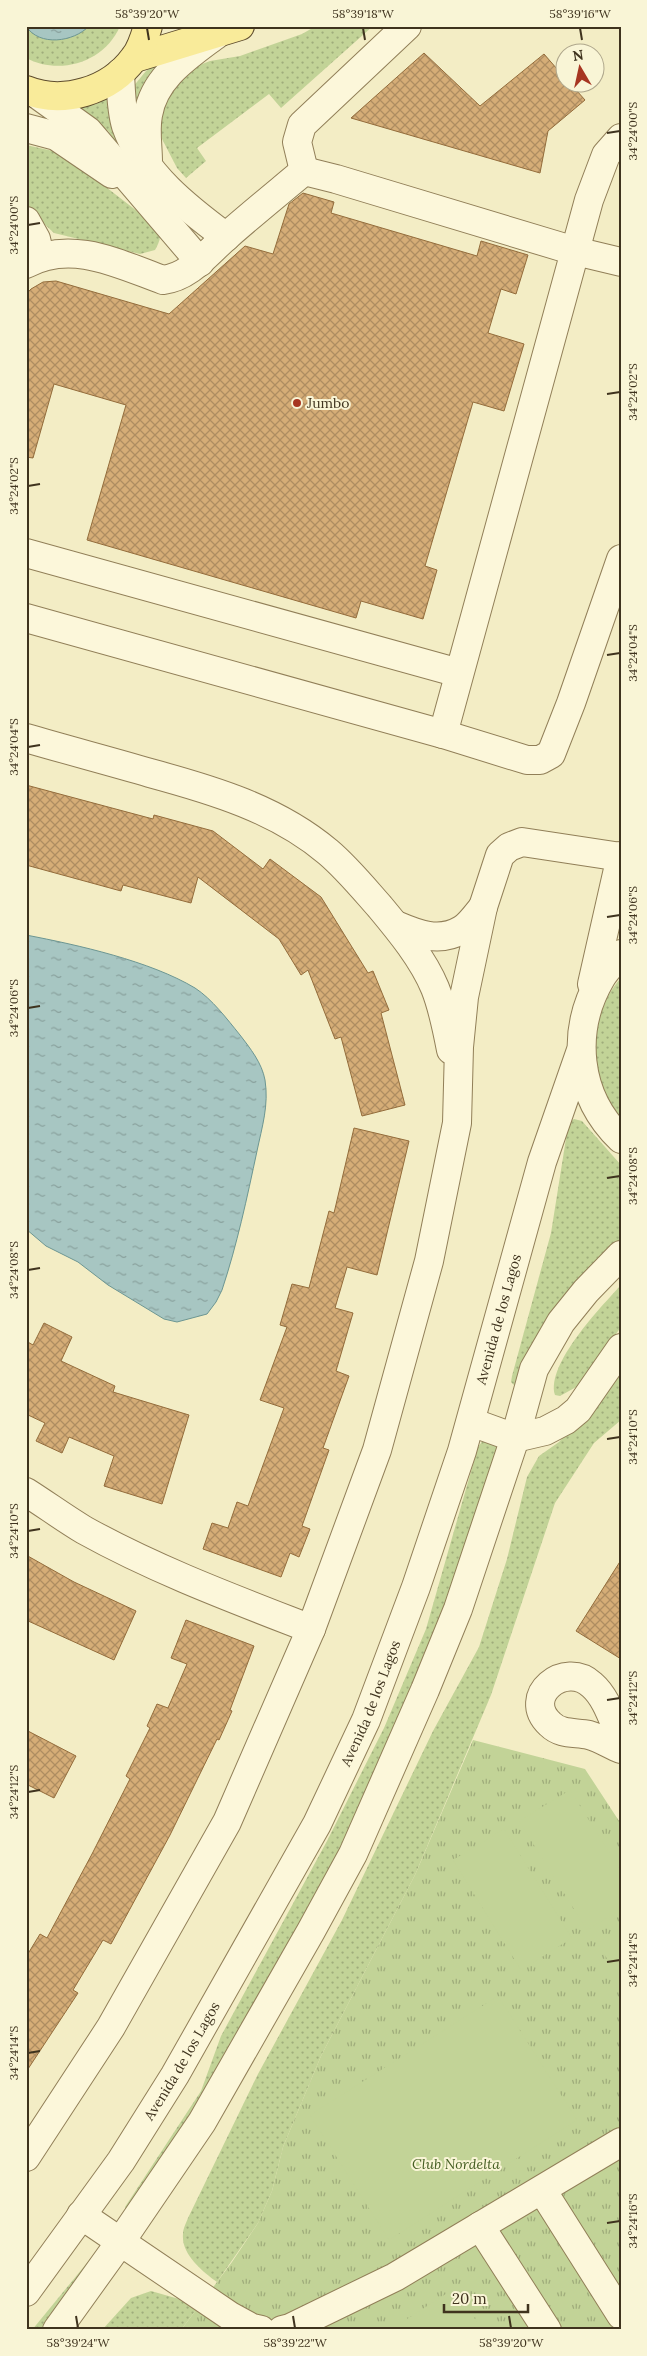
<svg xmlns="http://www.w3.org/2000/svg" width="647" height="2356" font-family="Lora,serif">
	<defs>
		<pattern id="grass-dots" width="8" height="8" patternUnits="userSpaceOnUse" patternTransform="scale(1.25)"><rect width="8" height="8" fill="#c2d397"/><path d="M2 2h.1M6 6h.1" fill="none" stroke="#9fac7b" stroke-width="1.8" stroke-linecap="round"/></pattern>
		<pattern id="park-tufts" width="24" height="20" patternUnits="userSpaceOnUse" patternTransform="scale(1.25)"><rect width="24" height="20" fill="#c2d397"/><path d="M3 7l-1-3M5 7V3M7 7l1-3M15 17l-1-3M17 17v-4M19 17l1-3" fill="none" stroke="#9fac7b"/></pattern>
		<pattern id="water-ripples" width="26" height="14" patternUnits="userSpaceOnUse" patternTransform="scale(1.25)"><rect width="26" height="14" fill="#a7c6c2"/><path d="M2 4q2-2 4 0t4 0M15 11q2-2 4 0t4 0" fill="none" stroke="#89a19d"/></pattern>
		<pattern id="building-cross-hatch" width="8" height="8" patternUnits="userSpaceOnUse" patternTransform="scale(1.25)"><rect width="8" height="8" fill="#d5ad77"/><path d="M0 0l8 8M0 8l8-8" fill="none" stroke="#ae8d61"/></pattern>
	</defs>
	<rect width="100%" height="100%" fill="#f3edc5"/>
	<g fill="url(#grass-dots)">
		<path d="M26 26H120C105 62 60 76 26 58Z"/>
		<path d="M316 26H373L281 108 269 94 197 148 206 161 186 178 177 168 162 139 158 122 160 105 184 71 210 61 240 56 302 34Z"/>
		<path d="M162 60 141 132 132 88 146 71Z"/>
		<path d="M110 97 130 160 108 131 80 111 79 106 96 104Z"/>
		<path d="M26 145 62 153 155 225C162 235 161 239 155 250L140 254 54 233 26 207Z"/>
		<path d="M621 978V1119C587 1082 587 1015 621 978Z"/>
		<path d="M574 1119 582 1121 621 1165V1242L518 1384 514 1385 511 1382 512 1376 551 1233 568 1126 570 1122Z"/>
		<path d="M621 1285V1327L578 1386 560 1396 555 1395C546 1364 601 1307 621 1285Z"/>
		<path d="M621 1357V1420L594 1443 555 1503 491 1695 415 1875 321 2056 283 2147 272 2191 258 2223 217 2282C202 2271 181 2254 183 2234 183 2229 186 2223 188 2218L258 2074 342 1920 433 1731 479 1647 507 1559 527 1477 539 1456 559 1442 583 1415Z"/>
		<path d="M484 1439 498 1443 497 1450 440 1631 345 1850 213 2090 126 2213 125 2207 201 2091 221 2036 327 1841 384 1728 426 1629 478 1447Z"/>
		<path d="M91 2258 96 2261 43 2330H32Z"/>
		<path d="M151 2291 179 2299 196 2310 181 2330H102L131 2298Z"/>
	</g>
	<path fill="url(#park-tufts)" d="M473 1740 585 1769 621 1824V2330H181L232 2262 258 2223 272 2191 283 2147 321 2056 415 1875Z"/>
	<g fill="#c2d397">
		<path d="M570 1790 621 1871V1909L587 1930 519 1821Z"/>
		<path d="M504 1829 572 1938 521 1970 453 1860Z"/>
		<path d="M621 1928V1980L597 1943Z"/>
		<path d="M498 1996 577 2120 389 2240 310 2115Z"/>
		<path d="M455 2288 482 2330H393V2328Z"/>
	</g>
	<g fill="url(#water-ripples)" stroke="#6c9692">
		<path d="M26 26H89C74 42 39 47 26 26Z"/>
		<path d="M26 935C78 945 150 961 195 988 212 999 227 1019 240 1035 250 1048 262 1063 265 1080 269 1105 262 1127 257 1151 247 1198 237 1245 222 1290L216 1302 207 1314 177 1322 164 1319 108 1285 78 1262 46 1246 26 1229Z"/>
	</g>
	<g fill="url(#building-cross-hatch)" stroke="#936c3b">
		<path d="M424 53 480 106 544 54 564 77V82H569L585 100 548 131 540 173 351 118Z"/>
		<path d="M303 193 334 202 331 213 477 256 481 241 528 255 516 294 501 289 488 333 524 344 504 411 473 402 425 566 437 570 423 619 361 601 356 618 87 540 126 405 54 384 33 458 26 457V294L31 289 43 282 56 281 169 314 245 246 273 254 289 204Z"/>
		<path d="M26 785 153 819 154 815 213 831 263 869 270 859 321 897 368 973 373 971 389 1010 381 1013 405 1105 362 1116 341 1037 335 1039 308 970 301 975 279 939 198 877 191 903 123 885 121 891 26 865Z"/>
		<path d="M354 1128 409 1141 377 1275 347 1267 335 1308 353 1313 336 1371 349 1376 323 1448 329 1450 302 1526 310 1529 299 1557 290 1553 281 1577 203 1549 212 1523 228 1528 237 1502 248 1506 284 1408 260 1400 287 1327 280 1325 292 1284 309 1288 329 1211 334 1213Z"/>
		<path d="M44 1323 72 1337 61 1361 115 1386 113 1392 189 1415 162 1504 104 1486 114 1456 69 1437 62 1453 36 1441 45 1423 26 1414V1341L33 1345Z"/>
		<path d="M26 1555 74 1582 136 1611 114 1660 26 1620Z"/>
		<path d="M621 1560V1659L576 1631Z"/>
		<path d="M186 1620 254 1646 230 1710 232 1711 219 1740 217 1739 170 1835 111 1944 103 1940 73 1990 78 1993 26 2072V1957L40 1934 47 1938 92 1854 130 1779 126 1776 150 1728 147 1726 157 1704 168 1708 187 1664 171 1658Z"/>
		<path d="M26 1730 76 1756 54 1798 26 1784Z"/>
	</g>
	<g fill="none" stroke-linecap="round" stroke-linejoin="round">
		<g stroke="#917f58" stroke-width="30">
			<g id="minor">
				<path d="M120 73C121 90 121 110 126 126 143 174 187 208 226 237"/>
				<path d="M38 95 88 131 200 262"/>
				<path d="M26 128 56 136 112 174"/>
				<path d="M148 162C148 147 145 130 148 115 154 77 188 56 217 34"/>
				<path d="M304 171 336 179 575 251 621 262"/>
				<path d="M304 171 297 142 302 125 407 26"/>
				<path d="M26 221 36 239 40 256"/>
				<path d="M26 264C71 239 119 264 163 280 190 277 208 252 228 235 253 213 279 192 304 171"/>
				<path d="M26 553 459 673"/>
				<path d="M26 618 443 734 527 760H540L551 754 571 703 621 559"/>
				<path d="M443 734 589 200 606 155 621 138"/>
				<path d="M26 738C67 750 109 761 150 773 213 790 277 809 328 852 347 868 364 889 380 907 400 931 423 959 435 988 443 1008 447 1029 451 1050"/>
				<path d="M396 925C417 934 439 943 461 930 469 926 477 914 483 907"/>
				<path d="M621 954C614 962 606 969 601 978 570 1031 576 1096 621 1139"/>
				<path d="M592 984 621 856"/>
				<path d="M471 1422 515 1438 545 1431 566 1420 578 1410 621 1348"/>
				<path d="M26 1492C45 1504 64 1518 84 1530 156 1570 234 1599 311 1629"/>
				<path d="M621 1738C613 1721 607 1698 592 1685 565 1660 520 1696 550 1724 561 1735 575 1732 589 1735 600 1738 611 1745 621 1749"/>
				<path d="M26 2157 111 2027 227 1822 311 1629 377 1450 429 1261 457 1123 459 1047 464 997 483 907 500 855 509 847 522 842 621 857"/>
				<path d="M542 2190 621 2315"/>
				<path d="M81 2215 230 2316 252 2328 261 2330"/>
				<path d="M480 2226 547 2330"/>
				<path id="s1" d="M26 2292 121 2161 175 2075 317 1824 366 1720 416 1587 462 1451 542 1162 580 1053"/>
				<path d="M57 2330 121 2241 202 2122 311 1931 353 1854 425 1690 458 1609 515 1438 534 1369 561 1322 586 1291 621 1255"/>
				<path d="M282 2330 290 2328 395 2277 621 2142"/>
			</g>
		</g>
		<g stroke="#5e4c2d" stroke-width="30">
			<g id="major">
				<path d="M135 58 240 26"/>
				<path d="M26 90C63 105 110 91 134 58 141 50 145 36 148 26"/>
			</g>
		</g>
		<use href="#minor" stroke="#fcf7da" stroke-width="28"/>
		<use href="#major" stroke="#f9eb9a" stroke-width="28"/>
	</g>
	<path fill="none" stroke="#3f331e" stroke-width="2" d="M147 28 149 40M363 28 365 40M580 28 582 40M607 133 620 131M28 225 40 223M607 394 620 392M28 486 40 484M607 655 620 653M28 747 40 745M607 917 620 915M28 1008 40 1006M607 1178 620 1176M28 1270 40 1268M607 1439 620 1437M28 1531 40 1529M607 1700 620 1698M28 1792 40 1790M607 1962 620 1960M28 2053 40 2051M607 2223 620 2221M76 2316 78 2328M293 2316 295 2328M509 2316 511 2328"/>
	<circle fill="#a73621" stroke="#f9f5d6" stroke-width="2" cx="297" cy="403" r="5"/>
	<g text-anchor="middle" stroke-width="4" stroke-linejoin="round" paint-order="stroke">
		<g font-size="14" fill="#3f331e" stroke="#f9f5d6" text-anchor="start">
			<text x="307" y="408">Jumbo</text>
		</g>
		<g font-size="14" fill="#3f331e" stroke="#f9f5d6">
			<text dy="5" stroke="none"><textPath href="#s1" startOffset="1089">Avenida de los Lagos</textPath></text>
			<text dy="5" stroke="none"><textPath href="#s1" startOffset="684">Avenida de los Lagos</textPath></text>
			<text dy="5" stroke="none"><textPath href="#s1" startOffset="279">Avenida de los Lagos</textPath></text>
		</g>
		<g font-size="14" font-style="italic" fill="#455e22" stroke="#f9f5d6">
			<text x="456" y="2169">Club Nordelta</text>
		</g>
	</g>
	<rect width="647" height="2356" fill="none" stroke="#f9f5d6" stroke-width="55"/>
	<g transform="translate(580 68) rotate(351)"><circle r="24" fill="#f9f5d6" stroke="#afa78c"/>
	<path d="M0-4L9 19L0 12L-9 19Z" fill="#a73621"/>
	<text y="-8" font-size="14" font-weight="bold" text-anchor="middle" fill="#3f331e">N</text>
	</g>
	<path d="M444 2304v8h84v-8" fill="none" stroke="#3f331e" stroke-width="2.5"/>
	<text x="452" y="2304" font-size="15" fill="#3f331e" stroke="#f9f5d6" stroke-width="4" paint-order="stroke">20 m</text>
	<rect x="28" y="28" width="592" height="2300" fill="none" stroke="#3f331e" stroke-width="2"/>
	<g font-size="12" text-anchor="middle" fill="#3f331e">
		<text x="147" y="18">58°39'20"W</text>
		<text x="363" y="18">58°39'18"W</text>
		<text x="580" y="18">58°39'16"W</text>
		<text transform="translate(633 131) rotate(-90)" y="4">34°24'00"S</text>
		<text transform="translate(14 225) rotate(-90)" y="4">34°24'00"S</text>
		<text transform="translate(633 392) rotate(-90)" y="4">34°24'02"S</text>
		<text transform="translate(14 486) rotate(-90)" y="4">34°24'02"S</text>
		<text transform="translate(633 653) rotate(-90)" y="4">34°24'04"S</text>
		<text transform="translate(14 747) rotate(-90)" y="4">34°24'04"S</text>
		<text transform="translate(633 915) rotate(-90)" y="4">34°24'06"S</text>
		<text transform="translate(14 1008) rotate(-90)" y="4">34°24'06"S</text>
		<text transform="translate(633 1176) rotate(-90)" y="4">34°24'08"S</text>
		<text transform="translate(14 1270) rotate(-90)" y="4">34°24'08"S</text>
		<text transform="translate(633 1437) rotate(-90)" y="4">34°24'10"S</text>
		<text transform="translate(14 1531) rotate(-90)" y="4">34°24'10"S</text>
		<text transform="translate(633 1698) rotate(-90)" y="4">34°24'12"S</text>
		<text transform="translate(14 1792) rotate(-90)" y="4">34°24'12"S</text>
		<text transform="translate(633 1960) rotate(-90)" y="4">34°24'14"S</text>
		<text transform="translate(14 2053) rotate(-90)" y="4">34°24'14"S</text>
		<text transform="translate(633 2221) rotate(-90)" y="4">34°24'16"S</text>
		<text x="78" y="2347">58°39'24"W</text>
		<text x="295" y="2347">58°39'22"W</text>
		<text x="511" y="2347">58°39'20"W</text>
	</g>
</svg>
